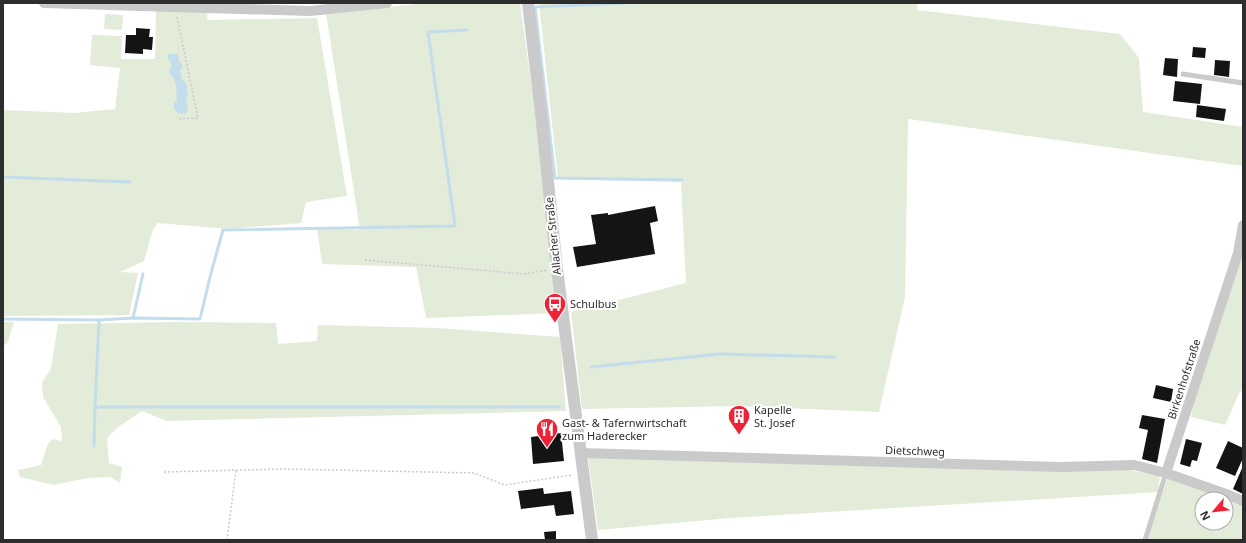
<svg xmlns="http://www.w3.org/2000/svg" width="1246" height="543" font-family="'Noto Sans',sans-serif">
	<rect width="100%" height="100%" fill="#fff"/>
	<g fill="#e3ebd9" fill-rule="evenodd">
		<path d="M429 3H520L557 269 558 313 426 318 416 267 322 264 317 228 360 230 326 13Z"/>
		<path d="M539 3H917V10L1120 34 1139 58 1143 112 1243 127V166L908 119 905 297 879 412 737 406 582 409 571 312 686 283 681 182 558 179Z"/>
		<path d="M208 8 207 20 317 18 347 196 306 202 301 223 228 229 158 223 153 229 144 261 120 272 138 273 129 315 3 316V110L74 113 115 109 120 68 90 65 92 35 122 36 121 59H155L156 9Z"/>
		<path d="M105 14 123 15 122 30 104 29Z"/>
		<path d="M1243 243V392L1240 391 1225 425 1191 417 1195 393Z"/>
		<path d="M3 322H14L8 342 3 347Z"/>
		<path d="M178 322 276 323 278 344 317 341 318 325 437 328 560 337 566 411 167 421 142 411 118 427 107 438 109 463 122 467 120 483 110 477 87 478 54 485 20 477 18 470 41 465 47 446 52 439 62 441 61 427 43 397 42 382 51 369 58 324Z"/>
		<path d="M588 457 1126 470 1160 475 1158 492 730 518 598 530Z"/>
		<path d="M1168 478 1228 499 1243 506V540H1126L1139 539 1147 537ZM1202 499H1226V523H1202Z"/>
	</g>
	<path fill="#c4dded" d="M168 54H178L179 61 182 64 183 68 180 70 182 80 186 83 188 95 186 100 188 110 185 114 178 113 174 109V102L177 100C176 93 177 85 174 79 173 77 171 76 170 74 167 67 176 67 168 59Z"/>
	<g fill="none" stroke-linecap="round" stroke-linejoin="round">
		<g stroke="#c4dded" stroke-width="3">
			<path d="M626 3 535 7 555 178 682 180"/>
			<path d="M3 177 130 182"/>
			<path d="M133 318 143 274"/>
			<path d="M3 319 99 320 133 318 200 319 211 273 223 230 455 226 428 32 467 30"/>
			<path d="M591 367 720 354 835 357"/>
			<path d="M95 407H559"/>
			<path d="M94 446 95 407 99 320"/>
		</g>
	</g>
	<g fill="#141414">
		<path d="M136 28 150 29 149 37H153L152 50 143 49V54L125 53 126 35H136Z"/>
		<path d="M1193 47 1206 48 1205 58 1192 57Z"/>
		<path d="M1165 58 1178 59 1177 77 1163 75Z"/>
		<path d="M1215 60 1230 61 1229 77 1214 75Z"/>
		<path d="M1175 81 1202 84 1200 104 1173 101Z"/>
		<path d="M1197 105 1226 109 1224 121 1196 117Z"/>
		<path d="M655 206 658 221 650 223 655 254 577 267 573 247 596 244 591 215 608 213V215Z"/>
		<path d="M1156 385 1173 389 1171 402 1153 398Z"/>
		<path d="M1142 415 1165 419 1157 463 1142 459 1148 430 1139 428Z"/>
		<path d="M561 433 564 461 533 464 531 437Z"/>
		<path d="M1186 439 1202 443 1197 461 1192 460 1190 467 1180 464Z"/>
		<path d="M1228 441 1243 448V458L1235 476 1216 468Z"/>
		<path d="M1243 466V494L1233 489Z"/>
		<path d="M543 488 544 494 571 491 574 514 556 516 554 505 521 509 518 491Z"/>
		<path d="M556 531V540H545L544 532Z"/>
	</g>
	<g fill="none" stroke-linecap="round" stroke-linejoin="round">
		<g stroke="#cacaca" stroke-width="1.5" stroke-dasharray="2 2" stroke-linecap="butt">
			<path d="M177 17 198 118 178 119"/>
			<path d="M365 260 524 274 547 270"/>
			<path d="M164 472 283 469 474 473 505 485 572 475 573 474"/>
			<path d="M227 540 236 470"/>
		</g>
		<g stroke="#cacaca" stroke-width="5">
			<path d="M1183 74 1243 83"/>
			<path d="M1145 540 1166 473"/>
		</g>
		<g stroke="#cacaca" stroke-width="10">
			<path d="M44 3 310 11 387 3"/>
			<path d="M581 453 1061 467 1134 465 1166 473 1229 495 1243 501"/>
			<path d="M1166 473 1238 253 1243 225"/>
		</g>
		<path stroke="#cacaca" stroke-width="12" d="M528 3 541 113 557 269 592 540"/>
	</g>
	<defs>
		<g id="bus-pin" transform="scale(1.15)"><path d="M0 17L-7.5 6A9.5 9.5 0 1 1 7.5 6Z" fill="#ee2436" stroke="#fff"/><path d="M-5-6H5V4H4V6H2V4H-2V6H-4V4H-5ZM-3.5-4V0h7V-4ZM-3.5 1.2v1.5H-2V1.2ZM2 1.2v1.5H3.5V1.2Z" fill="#fff"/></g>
		<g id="building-pin" transform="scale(1.15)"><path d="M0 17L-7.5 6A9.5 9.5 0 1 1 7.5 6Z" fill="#ee2436" stroke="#fff"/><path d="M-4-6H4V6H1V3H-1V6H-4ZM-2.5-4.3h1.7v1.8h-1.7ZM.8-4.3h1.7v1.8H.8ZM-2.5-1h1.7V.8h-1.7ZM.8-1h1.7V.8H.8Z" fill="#fff"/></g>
		<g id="restaurant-pin" transform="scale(1.15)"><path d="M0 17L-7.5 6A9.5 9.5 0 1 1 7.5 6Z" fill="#ee2436" stroke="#fff"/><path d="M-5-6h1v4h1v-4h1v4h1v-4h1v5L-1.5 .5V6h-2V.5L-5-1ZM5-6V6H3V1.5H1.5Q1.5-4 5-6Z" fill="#fff"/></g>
	</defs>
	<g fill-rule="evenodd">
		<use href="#bus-pin" x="555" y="304"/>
		<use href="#building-pin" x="739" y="416"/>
		<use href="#restaurant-pin" x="547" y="429"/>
	</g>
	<g text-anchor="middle" stroke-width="4" stroke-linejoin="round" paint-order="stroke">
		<g font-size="11" fill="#2d2d2d" stroke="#fff">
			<text transform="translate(553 236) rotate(-96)" y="4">Allacher Straße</text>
			<text transform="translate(1184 379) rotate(-72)" y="4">Birkenhofstraße</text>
			<text transform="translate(915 451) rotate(2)" y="4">Dietschweg</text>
		</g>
		<g font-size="11" fill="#2d2d2d" stroke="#fff" text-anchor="start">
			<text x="570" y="308">Schulbus</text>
			<text x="754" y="414">Kapelle<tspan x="754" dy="13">St. Josef</tspan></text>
			<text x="562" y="427">Gast- &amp; Tafernwirtschaft<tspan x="562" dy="13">zum Haderecker</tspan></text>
		</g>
	</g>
	<rect width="1246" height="543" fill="none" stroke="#2d2d2d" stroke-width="8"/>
	<g transform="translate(1214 511) rotate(242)"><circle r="19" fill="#ffffff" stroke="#ababab"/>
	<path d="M0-3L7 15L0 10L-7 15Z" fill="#ee2436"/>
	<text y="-6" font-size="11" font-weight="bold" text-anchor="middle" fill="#2d2d2d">N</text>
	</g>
</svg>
